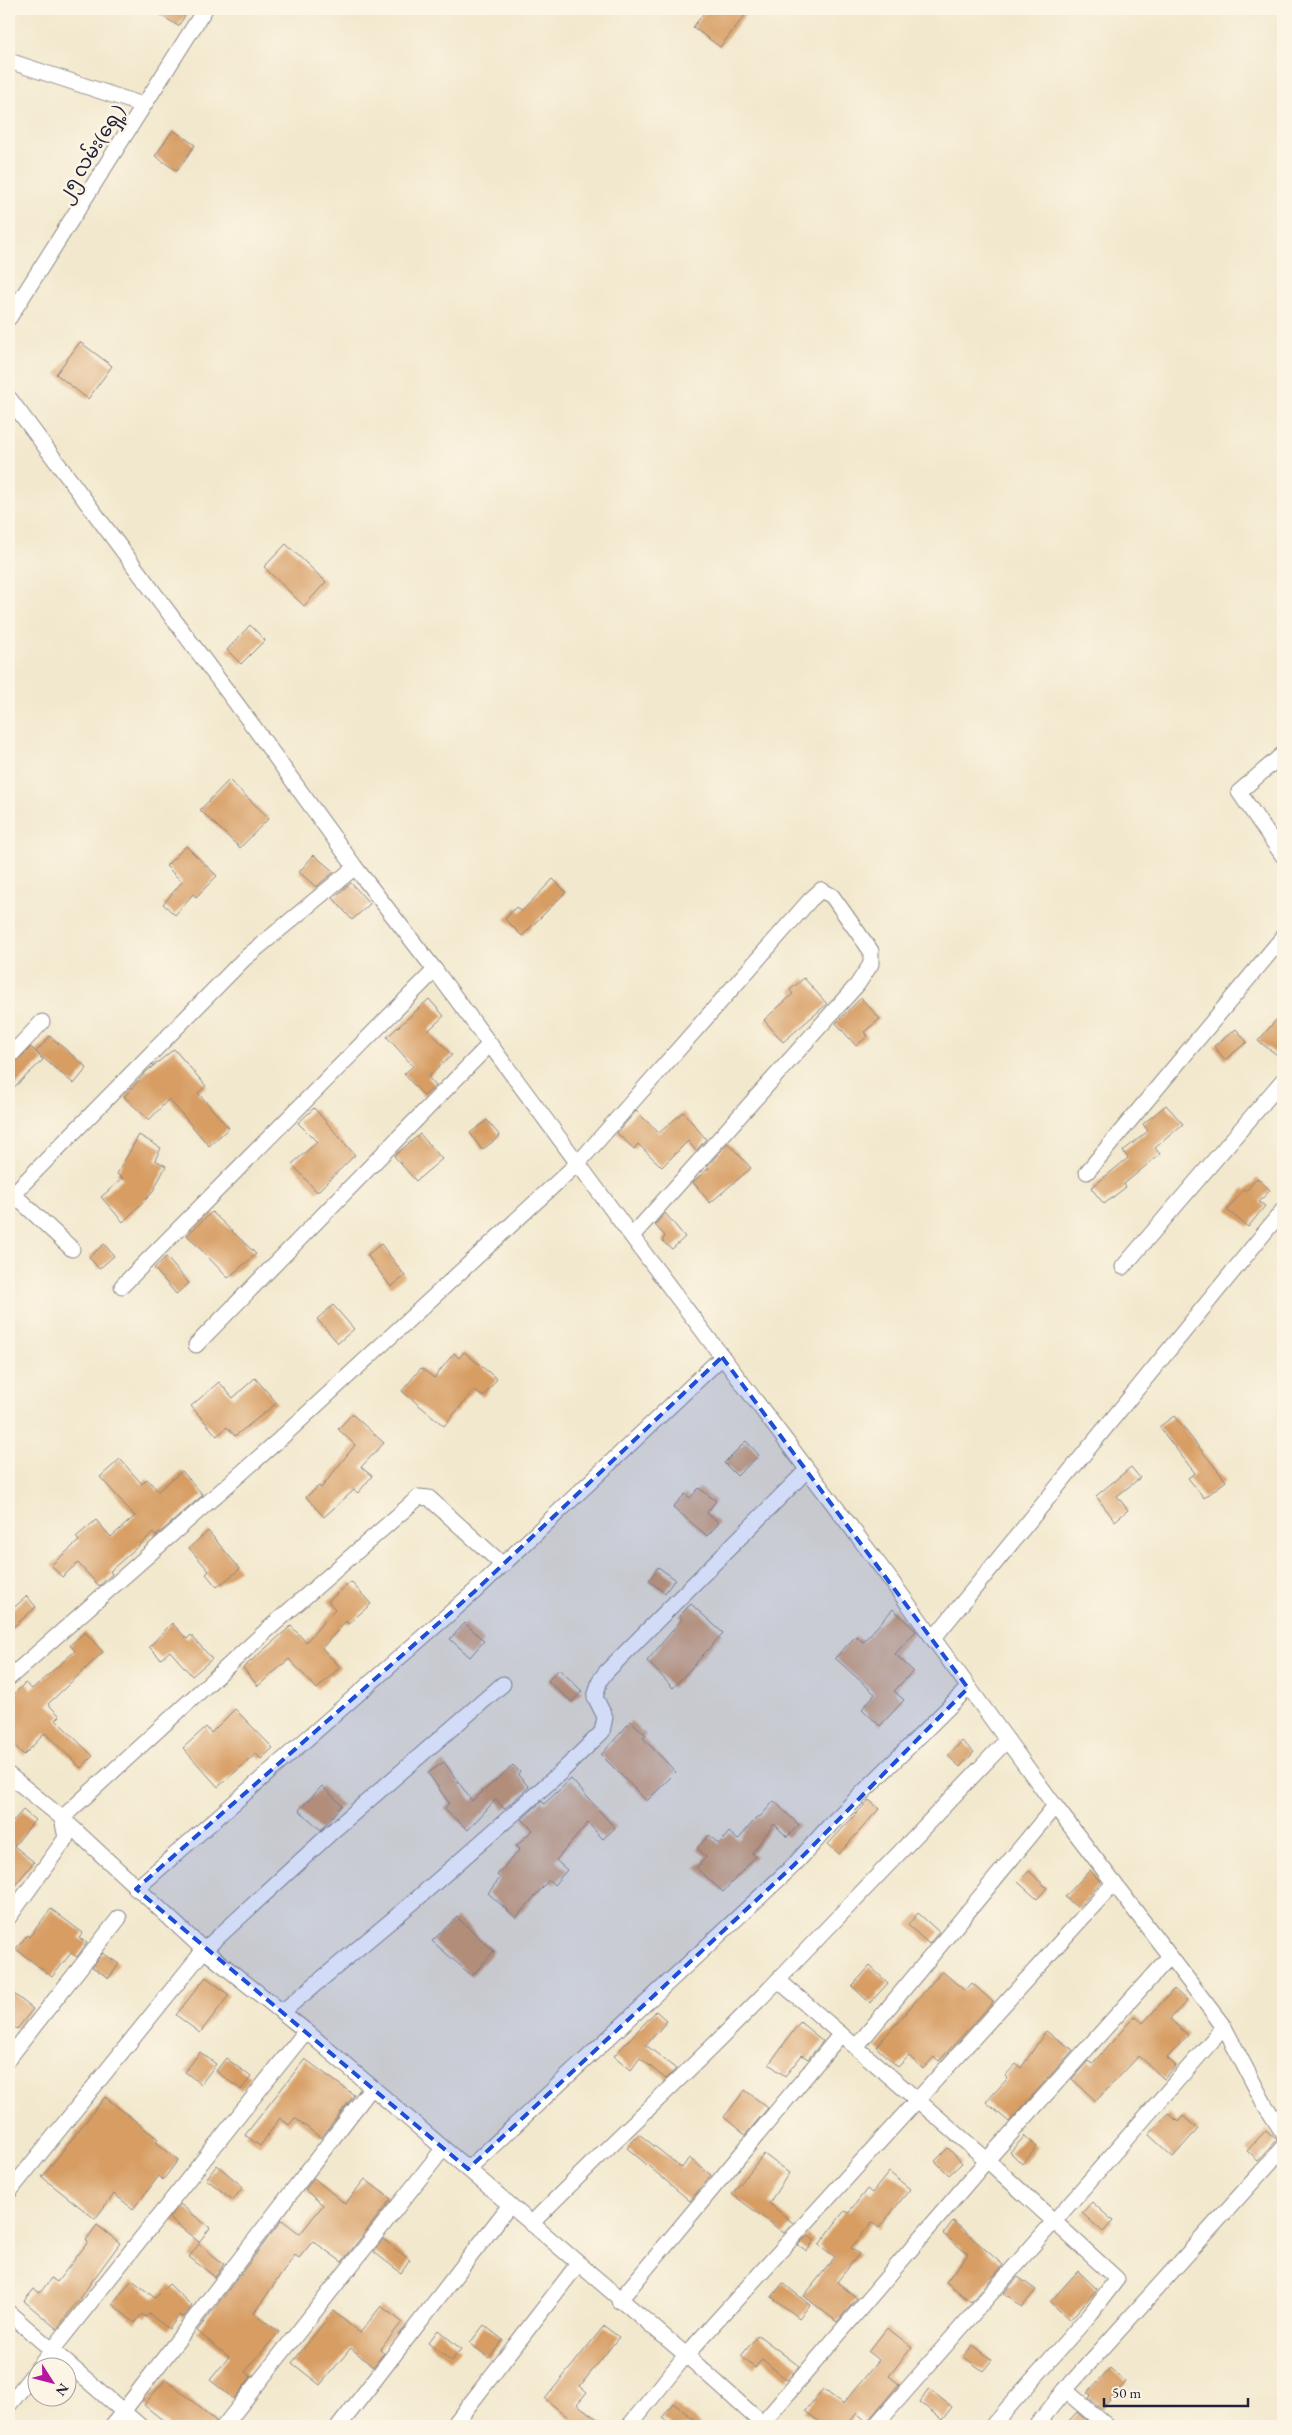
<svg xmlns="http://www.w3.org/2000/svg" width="1292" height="2435" font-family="'EB Garamond','Noto Sans Myanmar',serif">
	<rect width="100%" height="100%" fill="#fcf5e5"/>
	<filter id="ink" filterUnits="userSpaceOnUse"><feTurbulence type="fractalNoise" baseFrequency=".02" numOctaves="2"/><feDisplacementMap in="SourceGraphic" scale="10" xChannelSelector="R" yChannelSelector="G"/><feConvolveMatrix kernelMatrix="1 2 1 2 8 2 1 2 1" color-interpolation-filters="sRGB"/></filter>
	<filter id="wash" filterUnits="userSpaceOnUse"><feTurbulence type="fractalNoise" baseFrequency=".0096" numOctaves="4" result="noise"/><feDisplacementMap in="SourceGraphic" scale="20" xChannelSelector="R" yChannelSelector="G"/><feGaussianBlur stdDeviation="1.12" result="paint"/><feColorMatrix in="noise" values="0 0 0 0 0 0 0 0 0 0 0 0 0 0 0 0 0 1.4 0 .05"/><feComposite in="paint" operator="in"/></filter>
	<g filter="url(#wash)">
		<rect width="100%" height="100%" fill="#f2e8cd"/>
		<g id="blocks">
			<g fill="#d79d63">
				<path d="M152 9H190L178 26Z"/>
				<path d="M707 9H750L720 47 693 27Z"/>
				<path d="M173 130 195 145 177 171 155 156Z"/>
				<path d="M80 342 112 366 88 399 56 374Z"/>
				<path d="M286 544 326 582 304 606 264 567Z"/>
				<path d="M250 625 265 640 241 664 227 650Z"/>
				<path d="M229 780 269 818 240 848 200 810Z"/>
				<path d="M186 846 217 876 196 897 193 894 175 915 163 904 182 882 166 866Z"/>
				<path d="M314 855 334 872 316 887 299 872Z"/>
				<path d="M553 879 566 892 522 936 505 919 516 907 521 912Z"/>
				<path d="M351 883 370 904 352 920 333 898Z"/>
				<path d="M804 978 827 1004 783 1042 764 1020 793 994 790 990Z"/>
				<path d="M861 998 880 1019 864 1032 868 1036 856 1046 836 1023Z"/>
				<path d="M429 999 444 1016 429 1030 452 1055 428 1077 436 1086 424 1096 404 1074 413 1066 387 1037Z"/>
				<path d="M1283 1012V1059L1258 1041Z"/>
				<path d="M1236 1029 1247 1042 1225 1060 1214 1046Z"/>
				<path d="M50 1036 87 1068 74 1084 36 1052Z"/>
				<path d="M31 1047 43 1060 9 1092V1068Z"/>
				<path d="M174 1049 206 1086 198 1093 229 1128 209 1146 169 1099 149 1120 124 1097 146 1072Z"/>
				<path d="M1166 1105 1183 1124 1155 1148 1160 1154 1124 1184 1126 1187 1104 1204 1091 1188 1128 1158 1123 1151 1148 1131 1143 1124Z"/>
				<path d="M314 1108 355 1155 317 1192 292 1164 317 1142 298 1123Z"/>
				<path d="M636 1111 659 1133 683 1112 706 1139 696 1151 688 1141 662 1167 638 1144 634 1149 617 1133Z"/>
				<path d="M487 1120 500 1136 482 1150 470 1133Z"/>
				<path d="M420 1134 442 1159 416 1181 394 1156Z"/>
				<path d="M139 1135 161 1148 155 1160 166 1166 152 1193 123 1222 101 1197 123 1178 117 1174Z"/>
				<path d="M728 1143 751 1168 710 1203 693 1182 709 1168 707 1166Z"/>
				<path d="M1257 1178 1270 1190 1259 1202 1265 1206 1248 1227 1227 1210 1244 1189 1246 1191Z"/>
				<path d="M212 1212 256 1254 228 1278 187 1235Z"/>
				<path d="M665 1213 685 1237 672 1249 662 1241 665 1236 655 1225Z"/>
				<path d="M104 1244 114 1256 99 1269 89 1257Z"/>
				<path d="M381 1244 405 1276 391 1287 367 1255Z"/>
				<path d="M166 1257 189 1283 176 1294 154 1268Z"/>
				<path d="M333 1305 354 1329 338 1343 317 1319Z"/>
				<path d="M464 1352 497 1379 483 1397 474 1390 444 1426 402 1391 421 1368 434 1378 454 1353 459 1358Z"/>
				<path d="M255 1378 277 1403 235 1436 227 1427 217 1436 191 1406 219 1382 233 1398Z"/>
				<path d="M352 1414 384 1443 361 1467 372 1476 358 1493 354 1490 324 1517 306 1497 319 1486 321 1488 355 1445 338 1429Z"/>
				<path d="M1174 1416 1226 1481 1204 1498 1188 1478 1195 1473 1159 1427Z"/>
				<path d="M746 1441 759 1455 737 1476 724 1463Z"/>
				<path d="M120 1459 142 1484 147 1479 158 1491 182 1471 203 1495 156 1536 153 1533 110 1571 112 1574 99 1586 78 1563 62 1577 51 1565 79 1541 76 1537 96 1520 111 1537 135 1516 100 1477Z"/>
				<path d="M1131 1467 1140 1478 1117 1496 1128 1510 1115 1521 1096 1496Z"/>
				<path d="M699 1488 716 1501 707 1513 719 1523 707 1536 673 1507 685 1494 690 1498Z"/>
				<path d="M208 1531 240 1569 217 1587 206 1574 209 1571 189 1548Z"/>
				<path d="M658 1567 675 1579 665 1593 649 1581Z"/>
				<path d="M351 1582 371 1604 348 1624 346 1621 322 1648 340 1667 317 1689 289 1659 258 1686 243 1668 291 1626 306 1642 335 1609 328 1601Z"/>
				<path d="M27 1596 36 1607 9 1631V1612Z"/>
				<path d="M691 1604 723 1633 673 1688 647 1661 682 1619 679 1616Z"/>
				<path d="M893 1609 916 1631 895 1654 913 1671 894 1691 904 1700 880 1726 862 1709 875 1694 835 1658 856 1636 863 1642Z"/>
				<path d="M172 1623 187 1639 191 1635 212 1659 192 1676 170 1651 161 1659 149 1647Z"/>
				<path d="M465 1623 484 1641 470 1657 450 1639Z"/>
				<path d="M85 1632 103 1652 48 1704 60 1716 56 1720 93 1756 81 1768 45 1733 24 1755 9 1740V1699L25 1683 32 1689 75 1651 70 1645Z"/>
				<path d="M559 1669 582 1691 572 1702 548 1681Z"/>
				<path d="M235 1709 273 1748 261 1759 256 1754 218 1787 183 1748 206 1727 211 1733Z"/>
				<path d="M631 1721 646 1735 643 1738 676 1772 647 1801 601 1755Z"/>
				<path d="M962 1741 974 1752 960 1767 948 1756Z"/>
				<path d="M444 1762 472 1801 513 1765 520 1772 518 1775 529 1787 504 1809 496 1799 468 1830 444 1809 449 1803 428 1773Z"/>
				<path d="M571 1779 615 1828 603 1839 588 1823 556 1860 567 1870 554 1885 549 1880 516 1918 488 1893 500 1878 497 1875 520 1849 516 1846 533 1830 522 1819 542 1801 544 1804Z"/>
				<path d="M322 1786 342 1805 321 1830 299 1810Z"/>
				<path d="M869 1800 879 1809 839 1854 828 1844Z"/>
				<path d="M774 1801 799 1825 787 1837 774 1824 752 1853 756 1856 723 1892 696 1868 706 1857 697 1848 709 1835 719 1844 729 1832 738 1840 758 1816 760 1817Z"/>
				<path d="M23 1810 35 1820 14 1846 34 1862 9 1893V1826Z"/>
				<path d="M1090 1870 1101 1882 1078 1908 1065 1897Z"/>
				<path d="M1029 1871 1047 1888 1037 1899 1018 1882Z"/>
				<path d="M51 1909 83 1933 79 1938 87 1943 77 1957 71 1953 52 1977 16 1949 27 1935 29 1937Z"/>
				<path d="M918 1913 939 1932 929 1944 908 1925Z"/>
				<path d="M457 1917 494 1951 472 1976 432 1941Z"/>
				<path d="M103 1953 119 1964 109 1978 92 1967Z"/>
				<path d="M870 1966 888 1983 870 2003 852 1986Z"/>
				<path d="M942 1971 965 1991 972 1983 993 2002 939 2061 934 2057 923 2069 909 2056 898 2067 876 2047Z"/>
				<path d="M206 1977 229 1995 200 2033 176 2015Z"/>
				<path d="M1174 1989 1187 2001 1170 2019 1188 2035 1167 2058 1176 2066 1164 2079 1139 2056 1096 2101 1072 2079 1088 2061 1092 2064 1135 2016 1143 2023Z"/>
				<path d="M9 1990 33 2009 17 2029 9 2022Z"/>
				<path d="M656 2011 667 2021 646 2045 676 2069 666 2079 640 2058 631 2070 614 2056Z"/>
				<path d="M800 2022 823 2041 808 2059 802 2055 785 2076 769 2064Z"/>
				<path d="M1046 2031 1073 2050 1009 2122 986 2102 1008 2078 1005 2076 1016 2064 1021 2068Z"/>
				<path d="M200 2052 216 2064 201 2084 185 2072Z"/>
				<path d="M226 2058 251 2077 241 2090 216 2071Z"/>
				<path d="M305 2059 354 2095 321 2138 295 2118 289 2125 280 2118 260 2146 245 2135Z"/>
				<path d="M745 2090 768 2108 745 2135 724 2117Z"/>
				<path d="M105 2097 158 2139 156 2142 178 2160 163 2180 159 2176 133 2209 114 2194 95 2219 42 2177Z"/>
				<path d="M1169 2113 1178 2122 1183 2116 1198 2129 1173 2157 1149 2135Z"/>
				<path d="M1266 2130 1277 2140 1258 2161 1247 2151Z"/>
				<path d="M639 2134 682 2168 689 2158 711 2175 690 2201 627 2148Z"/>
				<path d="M1025 2136 1037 2147 1022 2164 1010 2152Z"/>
				<path d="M948 2148 962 2163 949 2175 935 2161Z"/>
				<path d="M764 2154 789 2173 769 2203 793 2223 784 2233 732 2194Z"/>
				<path d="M217 2165 243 2187 233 2200 206 2179Z"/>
				<path d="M889 2172 910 2189 879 2228 872 2222 851 2248 859 2254 837 2282 857 2298 837 2322 804 2296 835 2257 819 2245 845 2210 849 2212 867 2189 872 2193Z"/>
				<path d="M314 2178 345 2204 365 2179 391 2199 342 2262 313 2241 299 2258 295 2255 254 2313 279 2332 245 2372 251 2377 234 2399 210 2380 229 2357 197 2331 282 2220 300 2234 323 2205 305 2190Z"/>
				<path d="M1092 2202 1113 2221 1103 2232 1082 2213Z"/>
				<path d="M180 2204 210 2228 199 2242 169 2218Z"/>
				<path d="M953 2221 1003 2265 971 2302 946 2282 968 2254 943 2234Z"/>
				<path d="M97 2225 120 2243 57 2329 24 2301 34 2289 40 2293 51 2278 57 2282 88 2242 86 2240Z"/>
				<path d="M808 2235 815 2240 807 2251 798 2245Z"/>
				<path d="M383 2239 410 2260 401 2273 374 2252Z"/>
				<path d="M199 2244 224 2264 215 2277 189 2257Z"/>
				<path d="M1078 2271 1097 2289 1070 2320 1050 2302Z"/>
				<path d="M1018 2277 1036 2290 1022 2307 1004 2293Z"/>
				<path d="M132 2280 155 2298 169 2284 192 2306 183 2318 179 2315 169 2329 149 2314 146 2317 142 2314 135 2323 112 2304Z"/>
				<path d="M783 2283 810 2305 799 2318 772 2297Z"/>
				<path d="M381 2306 402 2322 380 2350 384 2353 373 2367 351 2348 320 2385 292 2363 333 2311 360 2333Z"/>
				<path d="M484 2325 503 2340 489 2358 470 2343Z"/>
				<path d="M604 2326 619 2337 580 2386 587 2392 577 2404 606 2426H579L545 2399Z"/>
				<path d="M887 2328 912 2347 889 2376 899 2384 867 2422 857 2413 847 2426H825L805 2411 823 2389 843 2404 879 2360 868 2352Z"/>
				<path d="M438 2330 461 2349 451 2361 428 2343Z"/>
				<path d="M758 2335 799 2366 787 2380 762 2359 755 2368 741 2356Z"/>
				<path d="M973 2345 992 2360 983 2371 964 2357Z"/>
				<path d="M1110 2368 1126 2382 1102 2409 1089 2398 1091 2396 1087 2393Z"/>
				<path d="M166 2379 216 2421 215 2426H170L144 2405Z"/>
				<path d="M929 2389 952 2407 942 2420 920 2402Z"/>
				<path d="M673 2403 690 2416 702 2426H672L662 2418Z"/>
				<path d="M1077 2412 1089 2423 1086 2426H1064Z"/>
			</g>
		</g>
	</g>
	<g filter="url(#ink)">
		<use href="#blocks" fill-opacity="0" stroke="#8a8584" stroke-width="1"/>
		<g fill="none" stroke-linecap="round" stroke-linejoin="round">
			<g stroke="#8a8584" stroke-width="17">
				<g id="minor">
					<path d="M9 61 143 105"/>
					<path d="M9 318 205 9"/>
					<path d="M9 398 256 730 355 867 435 970 650 1261 887 1575 1055 1806 1224 2027 1265 2105 1283 2133"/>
					<path d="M1283 754 1239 792 1283 856"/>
					<path d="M9 1057 42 1022"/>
					<path d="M1087 1172 1283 937"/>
					<path d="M9 1190 72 1249"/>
					<path d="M13 1194 244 959 355 867"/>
					<path d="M1123 1267 1283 1080"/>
					<path d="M122 1286 435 970"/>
					<path d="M196 1345 490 1044"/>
					<path d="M933 1639 1283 1210"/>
					<path d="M9 1678 281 1438 579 1162 810 900 821 890 832 896 871 951V964L857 985 632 1236"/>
					<path d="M9 1775 62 1818 204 1950 306 2031 686 2355 765 2426"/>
					<path d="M136 1889 474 1592 722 1357"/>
					<path d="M9 1917 66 1838 62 1818 266 1631 419 1497 429 1498 503 1565"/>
					<path d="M778 1980 1007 1740"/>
					<path d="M282 2012 411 1904 561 1772 602 1732 605 1717 595 1697 600 1680 606 1672 807 1470"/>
					<path d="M856 2047 1055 1806"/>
					<path d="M9 2058 119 1918"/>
					<path d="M468 2169 794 1865 831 1824 968 1688"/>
					<path d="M9 2192 204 1950 334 1830 503 1684"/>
					<path d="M531 2224C612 2141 698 2064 778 1980L987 2160 1117 2279 1091 2313 992 2426"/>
					<path d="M619 2301 841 2034"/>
					<path d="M9 2313 140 2426"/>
					<path d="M38 2368 306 2031"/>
					<path d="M1065 2390 1107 2426"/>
					<path d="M9 2405 38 2368"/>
					<path d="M762 2424 987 2160 1170 1956"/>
					<path d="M112 2426 372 2087"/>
					<path d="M224 2426 443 2149"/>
					<path d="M339 2426 510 2205"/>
					<path d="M453 2426 578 2264"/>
					<path d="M629 2426 686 2355 1114 1883"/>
					<path d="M875 2426 1224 2027"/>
					<path d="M1036 2426 1065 2390 1283 2148"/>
				</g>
			</g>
			<use href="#minor" stroke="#fff" stroke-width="15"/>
		</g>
	</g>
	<path fill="#1d4ed8" fill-opacity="0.2" stroke="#1d4ed8" stroke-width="4" stroke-dasharray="10 6" stroke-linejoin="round" d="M722 1357 968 1688 794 1865 468 2169 136 1889 474 1592Z"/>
	<g text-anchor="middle" stroke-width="5" stroke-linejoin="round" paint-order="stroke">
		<g font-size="19" fill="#22223b" stroke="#fcf5e5">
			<text transform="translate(90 153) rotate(-58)" y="7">၂၅ လမ်း(ရှေ့)</text>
		</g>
	</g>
	<rect width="1292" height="2435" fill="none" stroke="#fcf5e5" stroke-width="30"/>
	<g transform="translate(52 2382) rotate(126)"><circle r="24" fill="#fcf5e5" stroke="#a5a1a1"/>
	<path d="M0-4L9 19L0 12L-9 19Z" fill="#b5179e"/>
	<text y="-8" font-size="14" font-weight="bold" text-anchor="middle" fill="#22223b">N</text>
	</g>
	<path d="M1104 2398v8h144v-8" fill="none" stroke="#22223b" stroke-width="2.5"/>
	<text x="1112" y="2398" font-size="15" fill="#22223b" stroke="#fcf5e5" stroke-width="4" paint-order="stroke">50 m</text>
</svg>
